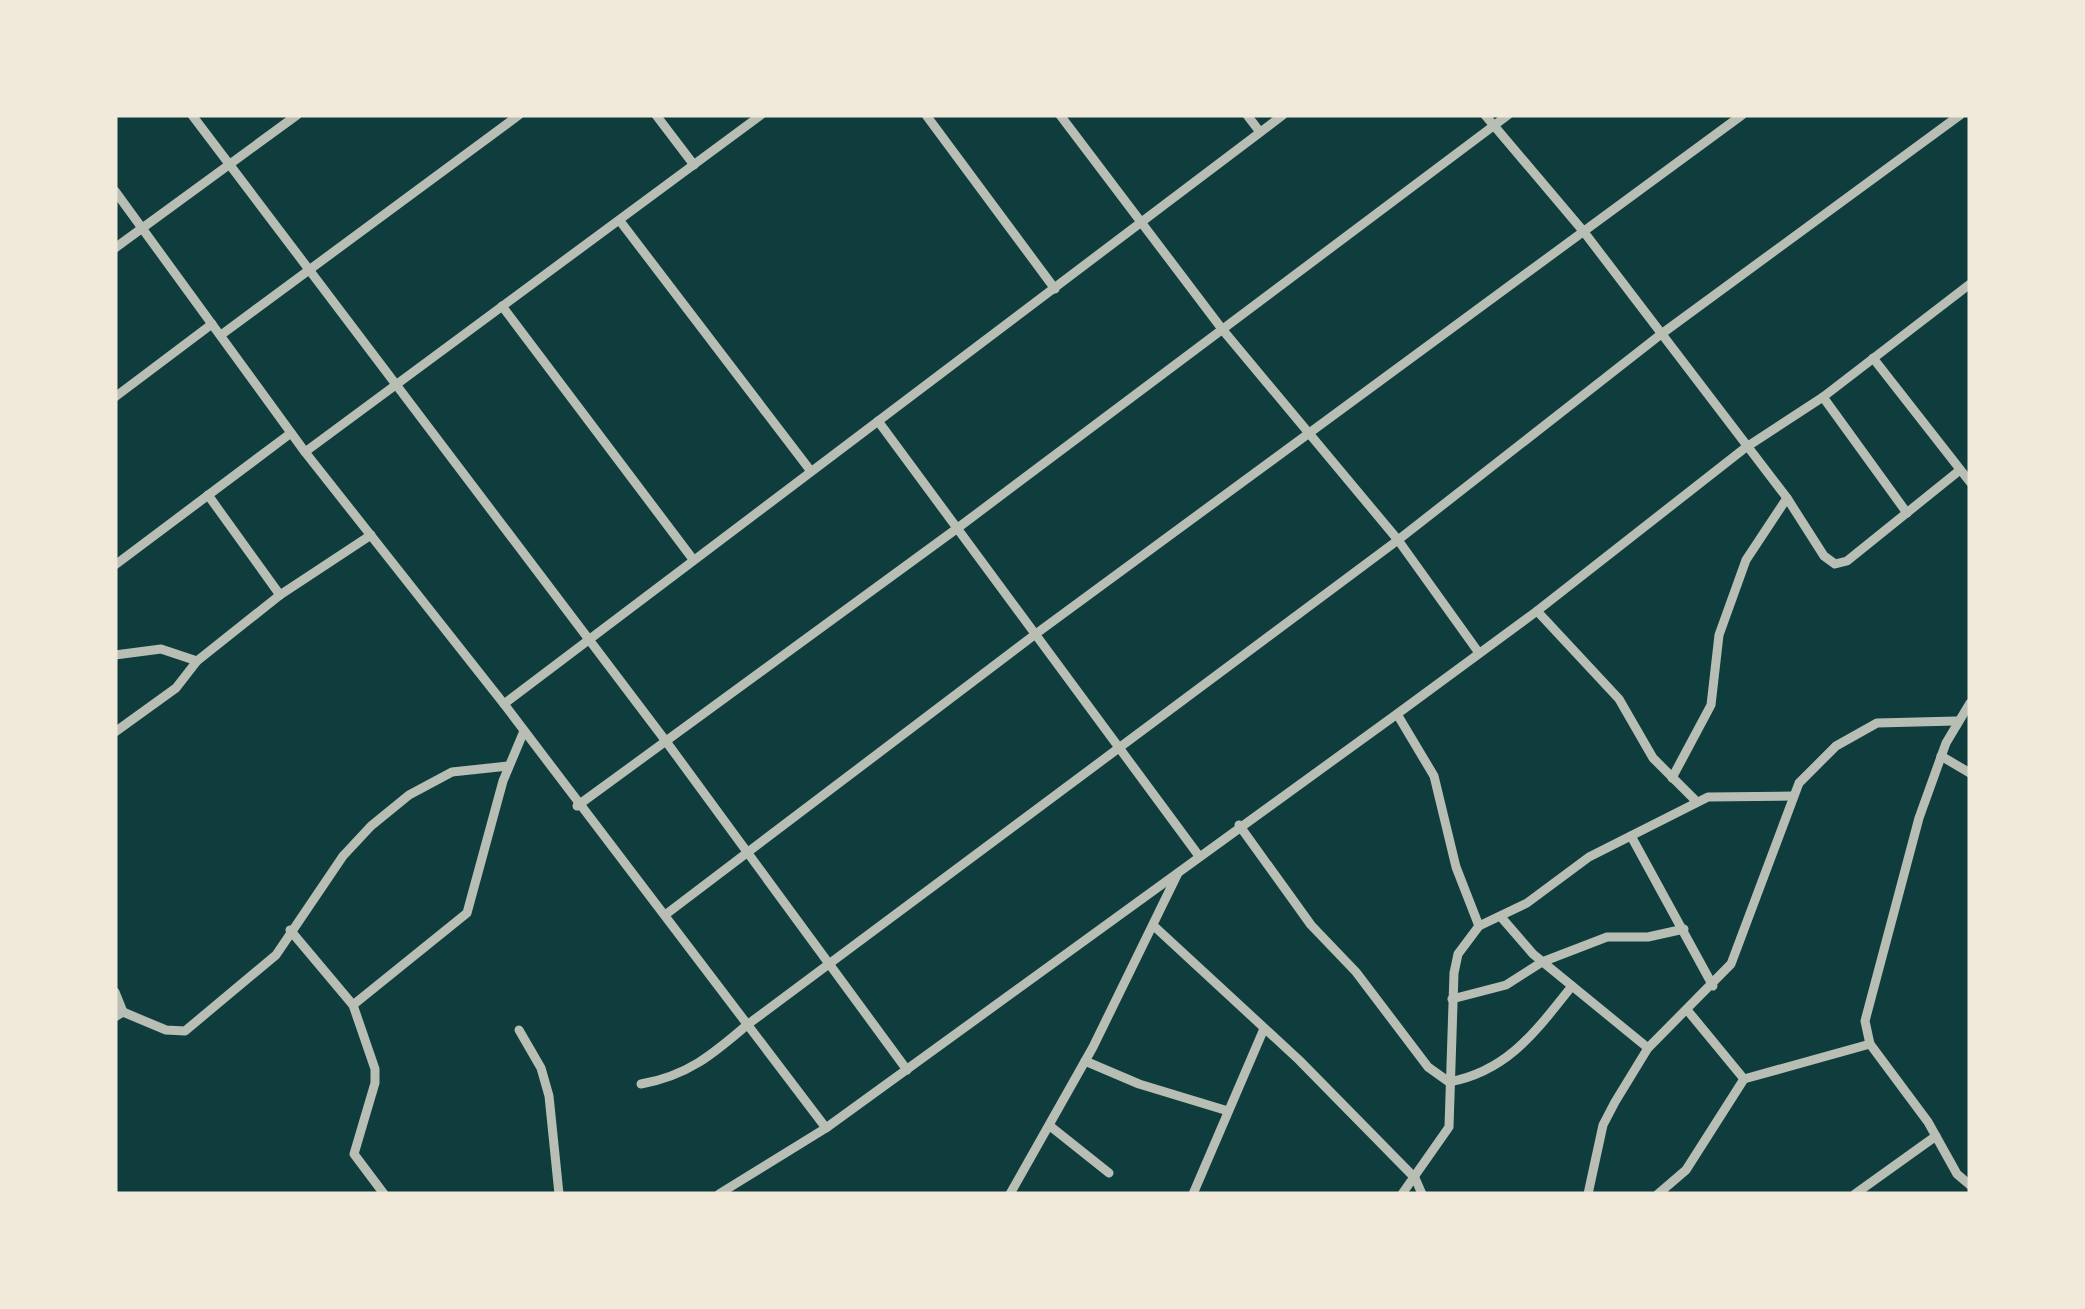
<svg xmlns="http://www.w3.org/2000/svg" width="2085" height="1309" font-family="Inter,sans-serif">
	<rect width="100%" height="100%" fill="#0f3d3e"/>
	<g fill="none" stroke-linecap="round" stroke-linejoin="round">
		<g stroke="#b8beb3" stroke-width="9">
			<path d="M192 115 665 740 907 1070"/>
			<path d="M656 115 694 165"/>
			<path d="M926 115 1055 289"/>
			<path d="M1060 115 1222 329 1398 540 1479 653"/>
			<path d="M1247 115 1260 132"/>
			<path d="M1485 115 1584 232 1787 498 1824 556 1835 564 1847 561 1960 470"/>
			<path d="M115 191 305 452 504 704 826 1128"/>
			<path d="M620 221 810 470"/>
			<path d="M115 248 297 115"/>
			<path d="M502 306 692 558"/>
			<path d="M221 335 519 115"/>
			<path d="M1873 358 1970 482"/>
			<path d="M115 397 212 324"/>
			<path d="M1823 397 1907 513"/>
			<path d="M878 421 1199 856"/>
			<path d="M305 452 761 115"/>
			<path d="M208 495 280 595"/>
			<path d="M115 565 291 433"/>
			<path d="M1537 611 1619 699 1653 758 1697 802"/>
			<path d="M115 655 161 649 197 661"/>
			<path d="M1970 703 1946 743 1919 818 1865 1021 1870 1044 1928 1122 1957 1174 1970 1185"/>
			<path d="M504 704 1283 115"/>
			<path d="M1397 714 1434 776 1456 867 1479 926"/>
			<path d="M115 732 176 688 197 661 280 595 371 535"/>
			<path d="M1941 756 1970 773"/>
			<path d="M1672 778 1711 705 1719 635 1746 560 1787 498"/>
			<path d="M577 806 959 527 1508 115"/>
			<path d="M1239 825 1311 925 1356 972 1428 1067 1449 1082C1508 1071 1536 1031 1572 986"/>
			<path d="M1631 836 1713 986"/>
			<path d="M665 915 1037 633 1742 115"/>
			<path d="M1501 917 1533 954 1648 1048"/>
			<path d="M1155 927 1299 1060 1415 1178 1422 1194"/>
			<path d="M290 930 353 1005 375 1069V1083L354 1154 384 1194"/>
			<path d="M115 992 123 1012 115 1017"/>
			<path d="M1452 999 1506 985 1542 962 1607 937H1648L1684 929"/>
			<path d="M353 1005 467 913 503 781 524 731"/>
			<path d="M1688 1011 1744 1079"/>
			<path d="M123 1012 166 1030 185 1031 276 955 343 856 371 826 409 795 452 772 508 766"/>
			<path d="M519 1030 541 1068 549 1096 559 1194"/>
			<path d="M1085 1061 1139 1084 1228 1111"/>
			<path d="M641 1084C687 1076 712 1055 747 1025L1398 540 1660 335 1960 115"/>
			<path d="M1050 1126 1109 1173"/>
			<path d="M719 1194 826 1128 1397 714 1537 611 1745 448 1823 397 1970 284"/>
			<path d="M1010 1194 1093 1047 1178 873"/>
			<path d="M1193 1194 1263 1031"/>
			<path d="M1402 1194 1449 1127 1454 973 1458 954 1479 926 1527 903 1589 857 1708 797 1793 796"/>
			<path d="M1588 1194 1603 1125 1615 1102 1648 1048 1731 964 1799 783 1836 746 1877 723 1956 721"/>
			<path d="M1658 1194 1686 1170 1744 1079 1870 1044"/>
			<path d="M1855 1194 1936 1136"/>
		</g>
	</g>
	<rect width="2085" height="1309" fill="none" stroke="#f1e9da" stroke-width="235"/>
</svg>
